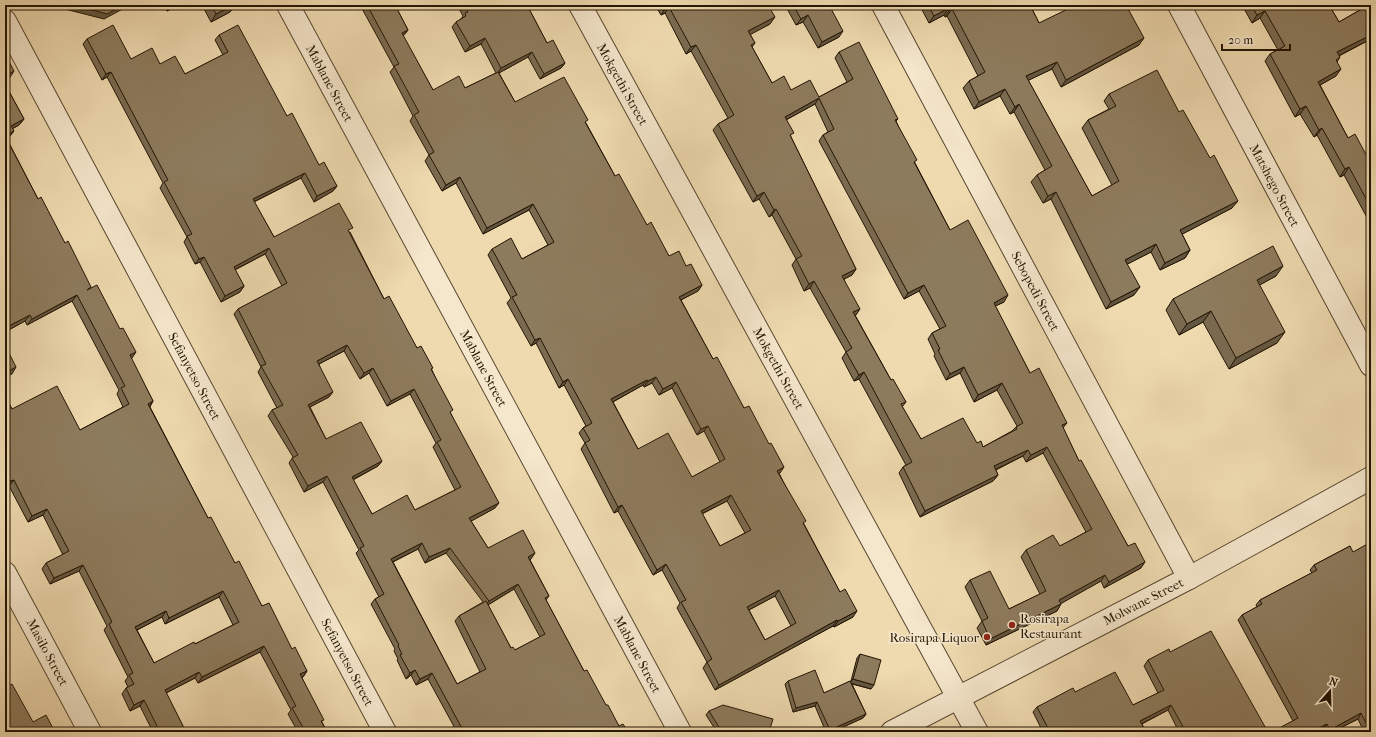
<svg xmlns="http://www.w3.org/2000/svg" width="1376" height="737" font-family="'IM FELL French Canon',serif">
	<rect width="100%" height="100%" fill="#efdab0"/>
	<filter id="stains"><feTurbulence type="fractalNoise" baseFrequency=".005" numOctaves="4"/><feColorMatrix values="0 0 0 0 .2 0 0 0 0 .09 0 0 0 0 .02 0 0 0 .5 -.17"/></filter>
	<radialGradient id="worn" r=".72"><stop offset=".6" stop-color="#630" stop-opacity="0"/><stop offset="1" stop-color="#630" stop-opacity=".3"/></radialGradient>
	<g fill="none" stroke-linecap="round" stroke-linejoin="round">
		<g stroke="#56462e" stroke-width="24">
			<g id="minor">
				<path d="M288 5 680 732"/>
				<path d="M580 5 977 732"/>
				<path d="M883 5 1189 578"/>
				<path d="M1179 5 1371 365"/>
				<path d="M5 21 385 732"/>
				<path d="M5 573 90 732"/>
				<path d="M892 732 1189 578 1371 478"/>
			</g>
		</g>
		<use href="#minor" stroke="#f5e7cc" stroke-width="22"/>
	</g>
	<g fill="#796a50" stroke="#231503" fill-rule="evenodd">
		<path d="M164 5H179L167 11Z"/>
		<path d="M202 5H235L230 12 211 22Z"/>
		<path d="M360 5H395L408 30 404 35 403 36 433 90 465 88 496 73 481 44 465 52 452 27 456 22 461 19 463 16 457 5H527L547 43 565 63 561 68 540 79 528 57 499 73 515 102 586 123 615 176 647 225 669 256 686 266 702 285 698 291 681 300 713 359 744 408 780 473H779L804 524 853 617 834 627 833 626 715 690 703 668 707 662 677 608 680 603 662 570 653 575 618 511 614 513 581 449 585 443 579 433 583 428 586 426 564 385 559 388 536 343 531 346 507 303 511 298 488 255 492 249 522 259 548 245 529 210 483 234 456 183 442 191 425 161 429 155 410 121 413 116 390 72 394 67ZM652 383 659 395 672 388 697 435 704 431 720 462 692 477 638 449 613 402 643 385 644 387ZM727 501 745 533 720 546 702 514ZM775 596 791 626 765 640 749 610Z"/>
		<path d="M655 5H768L770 24 750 34 755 43 752 47 772 83 791 90 819 97 847 82 835 58 839 52 898 119 896 121 915 163 950 230 1004 302 995 306 1030 373 1063 428 1079 461 1128 546 1141 568 1104 588 1101 581 1061 603 1057 611 986 645 977 628 982 621 965 587 970 580 1009 609 1040 594 1021 557 1026 550 1060 546 1086 532 1043 453 1026 462 1023 456 996 470 998 475 993 481 920 517 899 473 903 467 906 465 859 379 854 381 842 358 846 352 810 288 804 291 792 265 796 259 772 215 769 217 759 199 753 202 713 130 718 124 728 118 691 51 686 54 665 13 661 15ZM815 104 828 132 823 135 819 141 904 299 919 291 940 329 932 333 928 339 935 354 934 356 946 380 960 373 974 402 997 390 1017 426 1012 431 983 447 977 443 921 439 902 407 906 402 891 380 855 315H856L844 279 852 275 856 269 791 137 786 120Z"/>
		<path d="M785 5H829L839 37 818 48 803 22 796 25Z"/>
		<path d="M923 5H1030L1039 23 1139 45 1061 87 1052 69 1028 80 1092 196 1112 185 1082 128 1088 120 1109 109 1104 101 1109 94 1179 112 1232 208 1182 234 1190 250 1185 258 1160 270 1151 252 1127 264 1134 295 1106 309 1051 199 1043 203 1031 182 1037 175 1045 170 1014 112 1010 114 1000 96 974 109 963 88 969 81 978 76 947 16 945 17 944 15 929 23 921 8Z"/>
		<path d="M1242 5H1329L1339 22 1367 6 1368 5H1371V39L1339 56 1340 57 1337 62 1336 76 1320 85 1348 138 1371 164V225L1344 175 1340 177 1317 135 1314 137 1300 114 1295 117 1265 61 1270 54 1278 50 1260 18 1252 23Z"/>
		<path d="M219 35 287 116 319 165 337 186 333 191 314 202 301 178 254 202 274 237 350 232 384 299 417 348 432 370 451 414 495 508 471 521 488 548 531 559 530 560 549 596 546 600 584 671 619 726 628 732H457L428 679 416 685 411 675 406 679 397 660 398 659 394 651 395 649 371 604 375 599 379 597 356 553 359 550 323 482 304 492 289 463 293 457 268 416 272 410 277 408 258 372 261 367 234 314 238 309 282 286 265 254 235 270 244 286 240 292 221 302 200 262 195 264 184 242 187 237 160 188 163 183 107 77 102 80 83 44 87 39 131 59 160 64 185 74 223 55 215 40ZM344 351 360 379 369 373 387 406 410 394 436 443 433 447 455 490 415 510 372 514 353 480 378 466 382 461 326 439 310 407 329 397 319 364ZM418 549 425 563 446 553 483 602 459 616 455 621 480 672 457 684 393 562ZM514 589 540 637 515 650 511 648 488 605Z"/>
		<path d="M5 84 24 119 19 125 12 129 14 131 9 137 7 139 38 199 91 288 131 359 153 401 150 407 208 518 235 563 262 606 307 671 303 677 302 678 322 722 327 732H298L288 714 291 710 260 652 198 683 195 678 166 693 186 732H153L140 706 130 711 122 694 126 688 128 687 125 681 128 677 104 630 107 626 79 571 50 584 42 569 46 563 63 555 43 515 28 522 9 486 6 488 5 485V396L12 409 80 430 123 407 117 394 119 390 72 301 27 325 25 321 5 332ZM219 597 233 625 195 644 154 663 137 630 162 617 165 624Z"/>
		<path d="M1276 276 1259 285 1277 343 1229 369 1203 322 1179 335 1166 310 1173 299Z"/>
		<path d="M1350 546 1371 732H1364L1358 719 1332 732H1325L1323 729 1317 732H1272L1293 721 1238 620 1242 615 1257 607 1256 605 1260 600 1312 573 1310 570 1314 565Z"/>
		<path d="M1170 652 1268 732H1179L1168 710 1142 724 1146 732H1043L1033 712 1037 707 1075 692 1133 705 1158 693 1144 666 1148 660Z"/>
		<path d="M860 654 871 689 852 684 866 714 863 718 832 732H826L815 706 793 712 785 684 788 681 824 693 851 681 857 658Z"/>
		<path d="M709 711 769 732H717L706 715Z"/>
	</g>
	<g fill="#635641" stroke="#231503">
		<path d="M58 5H130L104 19 57 7Z"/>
		<path d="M172 5H179L167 11 171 6Z"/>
		<path d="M234 5H235L230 12 211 22 216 14Z"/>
		<path d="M669 7 665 13 661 15 665 9Z"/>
		<path d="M949 8 944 15 929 23 934 16Z"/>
		<path d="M950 9H952L947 16 945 17Z"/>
		<path d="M1265 11 1260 18 1252 23 1257 15Z"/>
		<path d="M808 15 803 22 796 25 801 19Z"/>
		<path d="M775 17 770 24 744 38 748 31Z"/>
		<path d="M408 30 404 35 398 39 402 33Z"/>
		<path d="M843 31 839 37 818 48 822 42Z"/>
		<path d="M1371 35V39L1332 59 1337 52Z"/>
		<path d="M485 38 481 44 465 52 470 46Z"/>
		<path d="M1144 38 1139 45 1061 87 1066 80Z"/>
		<path d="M696 45 691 51 686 54 691 47Z"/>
		<path d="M532 52 528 57 497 74 501 68Z"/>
		<path d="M1057 62 1052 69 1021 84 1026 76Z"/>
		<path d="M565 63 561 68 540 79 544 74Z"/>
		<path d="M1341 69 1336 76 1313 89 1318 82Z"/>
		<path d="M14 71 7 82H5V76Z"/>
		<path d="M111 72 107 77 102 80 106 74Z"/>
		<path d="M1005 89 1000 96 974 109 979 102Z"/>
		<path d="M819 98 815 104 780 123 785 117Z"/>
		<path d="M1019 104 1014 112 1010 114 1015 107Z"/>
		<path d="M1306 106 1300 114 1295 117 1300 109Z"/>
		<path d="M24 119 19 125 6 132 11 126Z"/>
		<path d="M1322 128 1317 135 1314 137 1319 130Z"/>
		<path d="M14 131 9 137 5 140V136Z"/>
		<path d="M1349 167 1344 175 1340 177 1345 169Z"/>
		<path d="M305 173 301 178 249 204 253 199Z"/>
		<path d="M460 177 456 183 442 191 446 185Z"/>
		<path d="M337 186 333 191 314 202 317 196Z"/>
		<path d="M764 192 759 199 753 202 757 196Z"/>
		<path d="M1056 192 1051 199 1043 203 1048 196Z"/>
		<path d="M1238 201 1232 208 1175 238 1180 230Z"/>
		<path d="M533 204 529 210 483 234 487 228Z"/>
		<path d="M776 209 772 215 769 217 774 210Z"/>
		<path d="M1156 244 1151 252 1120 268 1125 260Z"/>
		<path d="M269 248 265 254 230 272 234 267Z"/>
		<path d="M1190 250 1185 258 1160 270 1165 263Z"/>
		<path d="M204 257 200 262 195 264 199 259Z"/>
		<path d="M1283 266 1276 276 1249 291 1257 280Z"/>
		<path d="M856 269 852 275 838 282 842 276Z"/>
		<path d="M814 281 810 288 804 291 809 284Z"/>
		<path d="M702 285 698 291 675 303 679 297Z"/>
		<path d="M924 285 919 291 904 299 908 293Z"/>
		<path d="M244 286 240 292 221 302 225 296Z"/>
		<path d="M1140 287 1134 295 1106 309 1111 302Z"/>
		<path d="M77 295 72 301 27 325 32 319Z"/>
		<path d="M1008 295 1004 302 989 309 994 303Z"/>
		<path d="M860 309 856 315 849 319 853 312Z"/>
		<path d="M1211 311 1203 322 1179 335 1187 324Z"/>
		<path d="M30 315 25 321 5 332V328Z"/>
		<path d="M1285 332 1277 343 1229 369 1236 358Z"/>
		<path d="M540 338 536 343 531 346 535 340Z"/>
		<path d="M347 345 344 351 313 367 317 361Z"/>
		<path d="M136 352 132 358 126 362 130 355Z"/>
		<path d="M16 367 12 374 5 377V373Z"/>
		<path d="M964 367 960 373 946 380 950 374Z"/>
		<path d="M373 368 369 373 360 379 364 373Z"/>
		<path d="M864 372 859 379 854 381 859 375Z"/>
		<path d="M656 377 652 383 644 387 648 381Z"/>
		<path d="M568 379 564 385 559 388 563 382Z"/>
		<path d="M647 380 643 385 607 405 611 399Z"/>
		<path d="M676 382 672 388 659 395 663 389Z"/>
		<path d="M1002 383 997 390 974 402 978 395Z"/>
		<path d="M414 389 410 394 387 406 391 401Z"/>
		<path d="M333 392 329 397 304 410 308 405Z"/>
		<path d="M153 401 149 407 148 404Z"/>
		<path d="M1067 423 1062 429V425Z"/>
		<path d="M708 426 704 431 697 435 701 429Z"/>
		<path d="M1047 447 1043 453 1026 462 1031 455Z"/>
		<path d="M1028 450 1023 456 990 472 994 466Z"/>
		<path d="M382 461 378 466 348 482 352 477Z"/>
		<path d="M784 467 780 473 773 476 777 471Z"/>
		<path d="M998 475 993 481 920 517 925 511Z"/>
		<path d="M327 476 323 482 304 492 308 486Z"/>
		<path d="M14 480 9 486 6 488 10 481Z"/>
		<path d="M731 495 727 501 697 516 701 511Z"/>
		<path d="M499 503 495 508 466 524 469 518Z"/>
		<path d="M622 505 618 511 614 513 618 507Z"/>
		<path d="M47 509 43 515 28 522 32 516Z"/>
		<path d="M422 543 418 549 388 564 391 559Z"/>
		<path d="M450 548 446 553 425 563 429 557Z"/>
		<path d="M535 553 531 559 524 562 528 557Z"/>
		<path d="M1145 562 1141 568 1104 588 1109 582Z"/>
		<path d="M666 564 662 570 653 575 657 570Z"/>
		<path d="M83 565 79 571 50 584 54 578Z"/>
		<path d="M1105 575 1101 581 1055 607 1059 600Z"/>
		<path d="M518 584 514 589 486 606 489 601Z"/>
		<path d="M779 590 775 596 743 613 747 607Z"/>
		<path d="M223 591 219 597 165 624 169 618Z"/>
		<path d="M1061 604 1057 611 986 645 990 639Z"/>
		<path d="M166 611 162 617 131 633 135 627Z"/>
		<path d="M857 611 853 617 834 627 838 621Z"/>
		<path d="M837 620 833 626 715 690 719 685Z"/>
		<path d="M264 646 260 652 198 683 202 677Z"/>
		<path d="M415 670 411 675 406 679 410 673Z"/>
		<path d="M307 671 303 677 296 680 300 674Z"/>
		<path d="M199 672 195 678 160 696 165 690Z"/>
		<path d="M432 673 428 679 416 685 420 679Z"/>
		<path d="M853 679 874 685 871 689 850 683Z"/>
		<path d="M144 700 140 706 130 711 134 705Z"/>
		<path d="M817 702 815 706 793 712 796 708Z"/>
		<path d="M1171 705 1168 710 1137 726 1140 721Z"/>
		<path d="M1361 713 1358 719 1332 732H1329L1330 730Z"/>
		<path d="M866 714 863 718 832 732H829L830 730Z"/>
		<path d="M1327 724 1323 729 1317 732H1310Z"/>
	</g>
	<g fill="#8d7b5d" stroke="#231503" fill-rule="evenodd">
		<path d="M74 5H124L107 14Z"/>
		<path d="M211 5H234L216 14Z"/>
		<path d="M367 5H395L408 30 402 33 433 90 459 76 465 88 498 72 515 102 564 77 588 120 585 122 615 176 619 174 647 225 651 222 669 256 679 251 686 266 691 264 702 285 679 297 713 359 717 357 744 408 749 406 769 444 771 443 784 467 777 471 806 521 803 523 840 592 845 589 857 611 838 621 837 620 719 685 707 662 712 659 681 602 686 600 666 564 657 570 622 505 618 507 585 443 590 440 583 428 592 423 568 379 563 382 540 338 535 340 512 297 517 295 492 249 511 238 522 259 554 242 533 204 487 228 460 177 446 185 429 155 434 152 414 115 419 112 394 66 399 64ZM656 377 663 389 676 382 701 429 708 426 725 459 692 477 668 433 638 449 611 399 647 380 648 381ZM731 495 751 530 720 546 701 511ZM779 590 796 623 765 640 747 607Z"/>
		<path d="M464 5H527L547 43 553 40 565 63 544 74 532 52 501 68 485 38 470 46 456 22 466 16 465 13 468 12Z"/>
		<path d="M663 5H768L775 17 748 31 755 43 751 45 772 83 784 76 791 90 810 80 819 97 853 79 839 52 859 42 898 119 895 120 917 160 914 162 950 230 968 220 1008 295 994 303 1030 373 1039 368 1067 423 1062 425 1079 461 1081 460 1128 546 1135 543 1145 562 1109 582 1105 575 1059 600 1061 604 990 639 982 621 988 618 970 580 990 571 1009 609 1046 591 1026 550 1053 535 1060 546 1092 529 1047 447 1031 455 1028 450 994 466 998 475 925 511 903 467 912 462 864 372 859 375 846 352 852 348 814 281 809 284 796 259 802 256 776 209 774 210 764 192 757 196 718 124 734 115 696 45 691 47 669 7 665 9ZM819 98 834 129 823 135 908 293 924 285 946 326 932 333 940 349 938 350 950 374 964 367 978 395 1002 383 1023 423 1016 427 1017 429 983 447 981 441 977 443 963 418 921 439 901 404 906 402 893 379 891 380 853 312 860 309 842 276 856 269 790 135 794 133 785 117Z"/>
		<path d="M793 5H829L843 31 822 42 808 15 801 19Z"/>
		<path d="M928 5H1030L1039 23 1076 5H1126L1144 38 1066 80 1057 62 1026 76 1092 196 1119 181 1088 120 1116 106 1109 94 1157 70 1179 112 1183 110 1210 158 1214 155 1238 201 1180 230 1190 250 1165 263 1156 244 1125 260 1140 287 1111 302 1056 192 1048 196 1037 175 1052 166 1019 104 1015 107 1005 89 979 102 969 81 985 72 952 9H950L949 8 934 16Z"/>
		<path d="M1251 5H1329L1339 22 1369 5H1371V35L1337 52 1340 57 1336 60 1341 69 1318 82 1348 138 1355 134 1371 164V208L1349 167 1345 169 1322 128 1319 130 1306 106 1300 109 1270 54 1285 46 1265 11 1257 15Z"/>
		<path d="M113 25 131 59 152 48 160 64 175 56 185 74 228 52 219 35 238 25 287 116 292 113 319 165 324 162 337 186 317 196 305 173 253 199 274 237 339 203 353 228 348 230 384 299 389 296 417 348 421 346 433 368 431 369 453 410 450 412 499 503 469 518 488 548 523 530 535 553 528 557 549 596 545 598 584 671 587 670 606 705H608L619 726 623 724 628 732H464L432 673 420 679 415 670 410 673 400 655 402 654 398 646 399 645 375 599 384 594 360 548 364 546 327 476 308 486 292 458 298 455 272 410 283 405 261 366 266 364 238 309 287 283 269 248 234 267 244 286 225 296 204 257 199 259 187 236 192 234 164 182 168 180 111 72 106 74 87 39ZM347 345 364 373 373 368 391 401 414 389 441 440 437 442 461 487 415 510 407 495 372 514 352 477 382 461 361 422 326 439 308 405 333 392 317 361ZM422 543 429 557 450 548 489 601 518 584 545 634 515 650 513 647 511 648 486 601 459 616 486 669 457 684 391 559Z"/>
		<path d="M5 54 14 71 5 76Z"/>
		<path d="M5 84 24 119 11 126 14 131 5 136 38 199 41 197 65 243 68 241 91 287 87 290 97 285 120 329 123 328 136 352 130 355 153 401 148 404 208 518 211 517 235 563 239 561 262 606 269 603 292 649 295 647 307 671 300 674 324 720 321 721 327 732H303L305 731 292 708 296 706 264 646 202 677 199 672 165 690 186 732H160L144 700 134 705 126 688 134 684 129 675 133 673 109 624 112 622 83 565 54 578 46 563 69 551 47 509 32 516 14 480 10 481 5 471V396L12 409 57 386 80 430 129 404 121 388 125 386 77 295 32 319 30 315 5 328ZM223 591 239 622 195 644 194 642 154 663 135 627 166 611 169 618Z"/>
		<path d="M1273 246 1283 266 1257 280 1285 332 1236 358 1211 311 1187 324 1173 299Z"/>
		<path d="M5 345 16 367 5 373Z"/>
		<path d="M1371 542V730L1370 731 1361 713 1330 730 1327 724 1310 732H1272L1298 718 1242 615 1262 604 1260 600 1317 570 1314 565 1350 546 1353 552Z"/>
		<path d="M1211 631 1268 732H1186L1171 705 1140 721 1146 732H1050L1037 707 1073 688 1075 692 1115 672 1133 705 1164 690 1148 660 1169 649 1170 652Z"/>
		<path d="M860 654 881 660 874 685 853 679Z"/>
		<path d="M815 670 824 693 850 681 866 714 830 730 817 702 796 708 788 681Z"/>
		<path d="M12 684 33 722 46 715 55 732H5V688Z"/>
		<path d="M723 705 773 719 769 732H722L709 711Z"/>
	</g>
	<g fill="#8f2418" stroke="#f5e7cc" stroke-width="1.5">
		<circle cx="1012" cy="625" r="4"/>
		<circle cx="987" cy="637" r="4"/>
	</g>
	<g text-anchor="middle" stroke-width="3" stroke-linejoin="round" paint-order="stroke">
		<g font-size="13" fill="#231503" stroke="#f5e7cc">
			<text transform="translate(330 83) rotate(62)" y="5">Mablane Street</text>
			<text transform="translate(623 84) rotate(61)" y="5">Mokgethi Street</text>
			<text transform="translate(1275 185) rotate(62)" y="5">Matshego Street</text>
			<text transform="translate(1036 291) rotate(62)" y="5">Sebopedi Street</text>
			<text transform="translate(484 368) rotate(62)" y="5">Mablane Street</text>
			<text transform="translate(779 368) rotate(61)" y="5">Mokgethi Street</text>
			<text transform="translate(195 376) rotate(62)" y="5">Sefanyetso Street</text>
			<text transform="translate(1143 601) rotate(-27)" y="5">Molwane Street</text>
			<text transform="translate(48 652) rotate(62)" y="5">Masilo Street</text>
			<text transform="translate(638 654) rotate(62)" y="5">Mablane Street</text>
			<text transform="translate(348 662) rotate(62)" y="5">Sefanyetso Street</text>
		</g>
		<g font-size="13" fill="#231503" stroke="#f5e7cc" text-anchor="start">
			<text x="1020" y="623">Rosirapa<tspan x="1020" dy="15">Restaurant</tspan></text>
			<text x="979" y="642" text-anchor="end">Rosirapa Liquor</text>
		</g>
	</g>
	<rect width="1376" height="737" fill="none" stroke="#efdab0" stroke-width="20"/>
	<rect x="6" y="6" width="1364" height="725" fill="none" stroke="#231503" stroke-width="2"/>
	<rect x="10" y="10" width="1356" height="717" fill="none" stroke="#231503"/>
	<g transform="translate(1330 691) rotate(20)" stroke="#f5e7cc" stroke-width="3" paint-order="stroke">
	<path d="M0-3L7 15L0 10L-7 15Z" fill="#231503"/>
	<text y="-6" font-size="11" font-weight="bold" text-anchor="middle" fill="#231503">N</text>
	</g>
	<path d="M1222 44v6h68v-6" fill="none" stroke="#231503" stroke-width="2"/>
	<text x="1228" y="44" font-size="12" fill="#231503" stroke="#f5e7cc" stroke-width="3" paint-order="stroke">20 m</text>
	<rect width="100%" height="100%" filter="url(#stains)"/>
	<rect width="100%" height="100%" fill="url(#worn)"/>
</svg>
